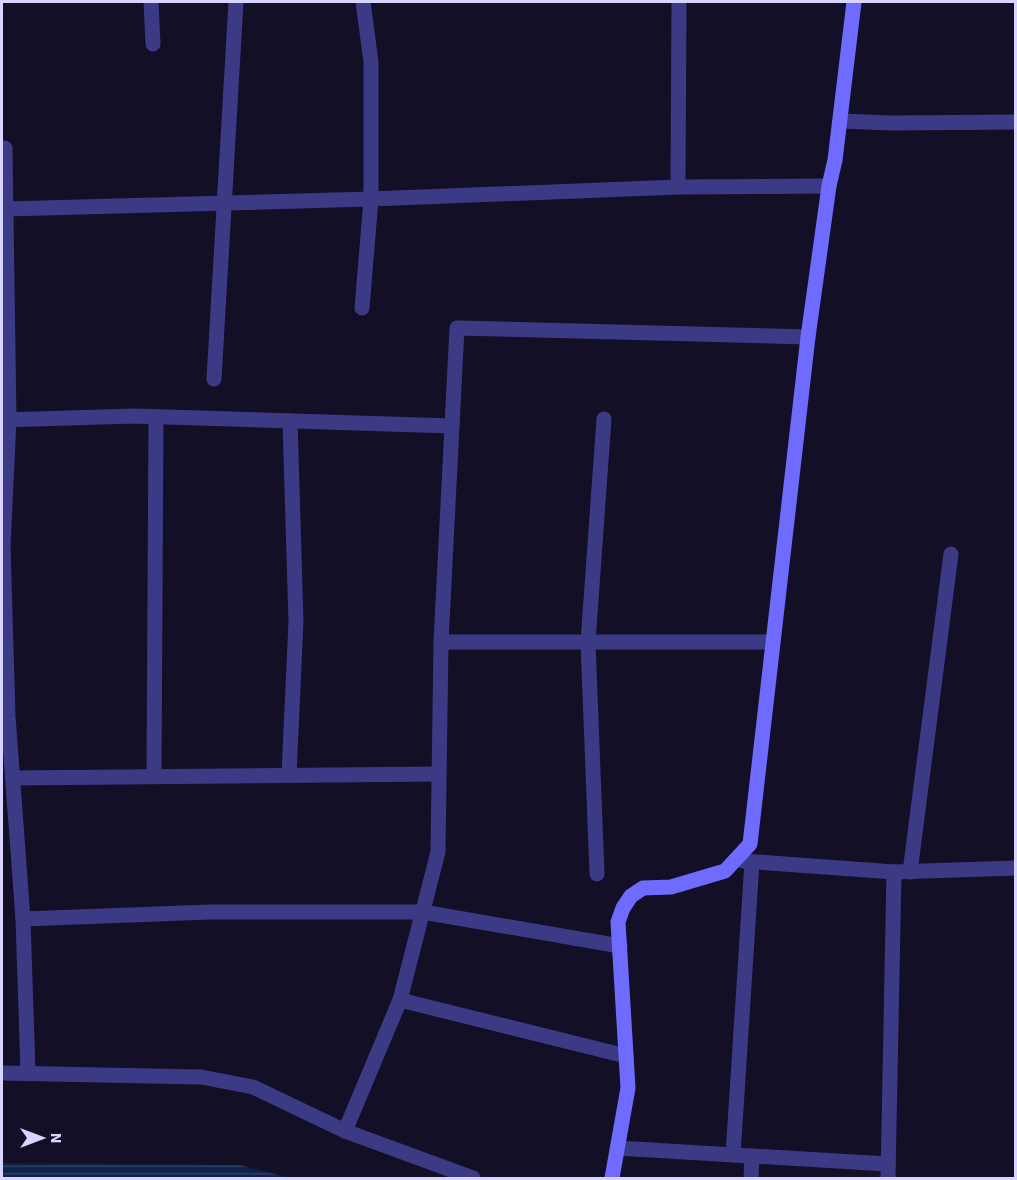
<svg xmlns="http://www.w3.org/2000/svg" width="1017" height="1180" font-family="'Source Sans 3',sans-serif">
	<defs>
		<pattern id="water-rules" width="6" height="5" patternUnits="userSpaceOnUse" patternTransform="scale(1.5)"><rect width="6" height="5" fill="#0c2248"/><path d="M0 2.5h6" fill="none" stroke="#2f4163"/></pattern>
	</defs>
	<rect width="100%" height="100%" fill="#130f26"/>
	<path fill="url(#water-rules)" d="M2 1163 240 1165 290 1178H2Z"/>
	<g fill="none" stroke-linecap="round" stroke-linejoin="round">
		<g stroke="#3d3a85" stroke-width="15">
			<path d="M151 2 153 44"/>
			<path d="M840 121 892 123 1016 122"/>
			<path d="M2 148H5L9 420 3 546 8 716 23 919 28 1073"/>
			<path d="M678 187 679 2"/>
			<path d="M6 209 371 199 678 187 829 186"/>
			<path d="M362 308 371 199V62L363 2"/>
			<path d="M214 379 236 2"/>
			<path d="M2 420 135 416 452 426"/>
			<path d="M441 642H773"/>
			<path d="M289 774 296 622 290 421"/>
			<path d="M154 776 156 417"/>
			<path d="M13 778 439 774"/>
			<path d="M743 861 894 872 1016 868"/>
			<path d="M910 872 951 554"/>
			<path d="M597 874 588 642 604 419"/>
			<path d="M23 919 210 912H423L620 946"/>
			<path d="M400 1000 626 1056"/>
			<path d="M2 1073 201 1077 253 1087 345 1131 473 1178"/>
			<path d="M345 1131 400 1000 438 852 441 642 457 328 808 337"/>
			<path d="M617 1148 888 1164"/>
			<path d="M733 1155 752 862"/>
			<path d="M751 1178 752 1156"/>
			<path d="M888 1178 894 872"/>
		</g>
		<path stroke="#6f6bff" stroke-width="15" d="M612 1178 628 1088 618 922 623 908 631 896 643 888 671 887 725 871 750 844 808 337 829 186 835 160 854 2"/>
	</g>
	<rect width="1017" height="1180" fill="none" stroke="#d9d4ff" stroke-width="6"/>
	<g transform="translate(42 1138) rotate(90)" stroke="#130f26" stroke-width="4.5" paint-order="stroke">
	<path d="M0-4.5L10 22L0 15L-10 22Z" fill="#d9d4ff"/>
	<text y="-9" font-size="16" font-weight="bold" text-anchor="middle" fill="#d9d4ff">N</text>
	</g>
</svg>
